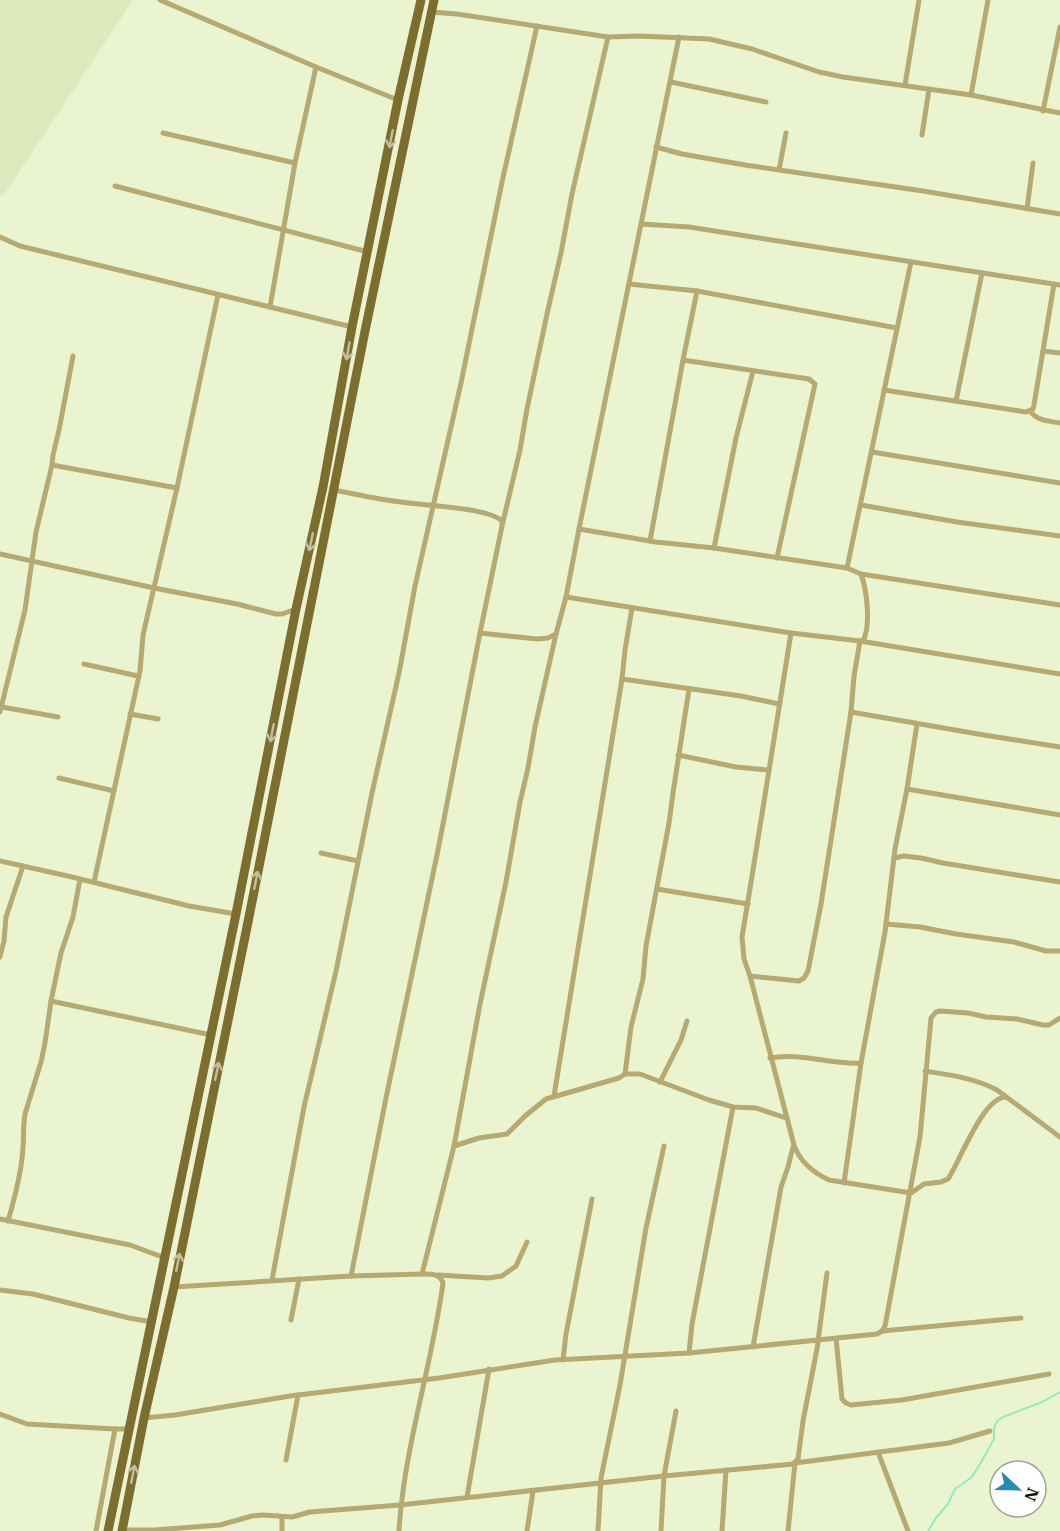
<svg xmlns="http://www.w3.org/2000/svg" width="1060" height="1531" font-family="'IBM Plex Serif',serif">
	<rect width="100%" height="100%" fill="#ebf4d0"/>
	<path fill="#dee9be" d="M0 0H133L3 196 0 195Z"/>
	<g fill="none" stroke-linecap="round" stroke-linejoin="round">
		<path stroke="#90ebc3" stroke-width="2" d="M928 1531 936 1518 948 1504 955 1489 972 1477 980 1464 994 1439V1428L997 1421 1003 1417 1042 1402 1060 1392"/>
		<g stroke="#b6a972" stroke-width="5">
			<path d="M160 0 316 67 398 100"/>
			<path d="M431 12 457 14 608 37 639 36 709 39 752 49 819 72 843 77 971 95 1060 113"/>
			<path d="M671 82 766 102"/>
			<path d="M905 85 919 0"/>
			<path d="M971 95 988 0"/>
			<path d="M1043 111 1060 27"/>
			<path d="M163 133 295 163"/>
			<path d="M922 135 929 89"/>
			<path d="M656 147 682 154 745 165 923 191 1060 214"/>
			<path d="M779 170 786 133"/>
			<path d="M115 186 368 252"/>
			<path d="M1027 209 1033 163"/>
			<path d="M641 224 689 227 1060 285"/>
			<path d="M0 237 20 246 352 327"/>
			<path d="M629 284 697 291 897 328"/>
			<path d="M270 307 295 163 316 67"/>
			<path d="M1043 351 1060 353"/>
			<path d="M683 360 809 379 815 384 777 558"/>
			<path d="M884 390 1026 412 1033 409 1034 405 1054 284"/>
			<path d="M956 401 982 273"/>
			<path d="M1030 411C1037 421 1049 421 1060 423"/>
			<path d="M872 452 1060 483"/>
			<path d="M52 465 177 488"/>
			<path d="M334 490C354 494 373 498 393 501 416 505 488 507 502 521V524"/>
			<path d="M861 505 957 522 1060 536"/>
			<path d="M579 529 656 542 714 548 847 568 861 574 1060 605"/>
			<path d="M650 541 683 360 697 291"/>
			<path d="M714 548 736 438 753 371"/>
			<path d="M0 554 154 588 237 604 276 614H282L296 609"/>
			<path d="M847 568 911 262"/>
			<path d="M566 597 791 633 860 641 1060 674"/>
			<path d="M480 633 537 639 548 638 556 634"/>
			<path d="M791 633C774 735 759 836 742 937L744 959 750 976 794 1145C800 1162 812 1172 829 1180L911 1193 924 1184 941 1182 948 1179C960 1161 983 1097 1006 1097"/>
			<path d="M84 664 138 676"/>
			<path d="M622 679 741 696 779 704"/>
			<path d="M2 707 58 717"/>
			<path d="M0 712 25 610 36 532 52 465 53 455 59 430 73 356"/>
			<path d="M851 712 984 735 1060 747"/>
			<path d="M130 714 158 719"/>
			<path d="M678 755 736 767 768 770"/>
			<path d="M59 778 114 791"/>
			<path d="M907 789 1060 815"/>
			<path d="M321 853 358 861"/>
			<path d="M894 858 904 856 921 858 943 863 1060 882"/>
			<path d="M0 861 72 877 189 906 236 914"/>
			<path d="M94 882 140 671 143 635 177 488 218 295"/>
			<path d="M657 889 748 904"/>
			<path d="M886 924 920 927 956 934 1014 942 1046 951H1060"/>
			<path d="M0 957 4 941 6 917 23 866"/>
			<path d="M750 976 799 981 804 978 808 971 821 904 851 712 854 676 860 641H863C871 626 867 590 861 574"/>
			<path d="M51 1001 211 1035"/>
			<path d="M770 1058C801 1052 830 1065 861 1063"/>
			<path d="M925 1071C950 1075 975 1078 997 1090L1060 1137"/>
			<path d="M625 1074 631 1027 643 979 646 946 669 823 673 793 689 689"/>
			<path d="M660 1082 681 1040 687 1021"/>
			<path d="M554 1096 622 679 625 650 632 608"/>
			<path d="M454 1146 479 1138 507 1134 525 1116 546 1099 619 1078 625 1074H640L709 1100 733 1107 756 1108 786 1118"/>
			<path d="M844 1183 861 1063 885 932 895 849 907 789 917 724"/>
			<path d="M0 1219 130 1245 165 1258"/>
			<path d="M8 1221C15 1197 22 1171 23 1147 24 1136 23 1125 25 1114L41 1062 45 1043 51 1001 61 953 73 917 80 879"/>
			<path d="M422 1274 454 1146 480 1004 506 882 520 802 528 768 535 727 556 634 566 597 579 529 679 37"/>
			<path d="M438 1275 488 1278 502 1276 516 1266 527 1242"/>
			<path d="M351 1276 386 1098 438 850 480 633 502 526 520 450 527 409 547 314 561 253 572 194 608 37"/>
			<path d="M272 1280 304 1107 336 971 372 793 399 673 415 586 461 383 502 182 537 26"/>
			<path d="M174 1287 351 1276 422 1274C431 1274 440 1273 443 1283 432 1366 404 1447 399 1531"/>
			<path d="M0 1290 33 1294 129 1318 152 1322"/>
			<path d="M291 1320 299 1279"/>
			<path d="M882 1331 1021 1318"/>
			<path d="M836 1338 842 1399 846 1403 851 1405 902 1400 1049 1374"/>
			<path d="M753 1347 781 1187 788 1167 793 1147"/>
			<path d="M689 1353 692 1324 733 1107"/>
			<path d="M563 1360 566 1334 592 1199"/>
			<path d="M0 1414 27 1424 115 1429H129"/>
			<path d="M144 1418 175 1415 290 1396 439 1378 555 1360 689 1353 877 1334 882 1331 885 1326 920 1137 931 1018 936 1012 940 1011 968 1013 986 1017 1017 1019 1043 1025H1049L1060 1018"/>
			<path d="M878 1452 908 1531"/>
			<path d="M286 1460 298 1395"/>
			<path d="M467 1497 489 1369"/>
			<path d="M122 1530H154L220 1525 252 1516 263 1515 292 1517 310 1512 400 1505 664 1476 793 1464 798 1459 803 1421 817 1349 827 1273"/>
			<path d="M96 1531 115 1429"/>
			<path d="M282 1531V1517"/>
			<path d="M527 1531 533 1491"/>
			<path d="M598 1531 601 1478 620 1385 646 1228 664 1146"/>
			<path d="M661 1531 664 1476 676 1411"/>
			<path d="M722 1531 726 1470"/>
			<path d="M788 1531 795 1463 949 1443 990 1431"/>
		</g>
		<g stroke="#7d6e30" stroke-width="9">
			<path d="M108 1531 236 914 296 609 323 487 352 327 398 100 421 0"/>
			<path d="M122 1531 144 1418 174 1287 249 917 365 331 434 0"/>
		</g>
	</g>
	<defs><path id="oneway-shaft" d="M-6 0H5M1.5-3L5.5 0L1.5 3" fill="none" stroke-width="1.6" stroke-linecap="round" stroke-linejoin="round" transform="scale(1.5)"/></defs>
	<g stroke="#c4bea2">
		<use href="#oneway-shaft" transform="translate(391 139) rotate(101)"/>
		<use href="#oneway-shaft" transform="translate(348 351) rotate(100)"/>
		<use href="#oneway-shaft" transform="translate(311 542) rotate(102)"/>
		<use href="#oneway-shaft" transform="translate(272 733) rotate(101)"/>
		<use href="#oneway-shaft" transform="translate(256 880) rotate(-79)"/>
		<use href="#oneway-shaft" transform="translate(217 1071) rotate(-78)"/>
		<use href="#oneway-shaft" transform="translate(178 1262) rotate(-79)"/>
		<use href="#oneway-shaft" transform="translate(133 1474) rotate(-79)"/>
	</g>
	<g transform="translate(1018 1489) rotate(112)"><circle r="28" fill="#ffffff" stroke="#a1a19d" stroke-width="1.5"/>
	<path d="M0-4.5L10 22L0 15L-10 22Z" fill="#2889b4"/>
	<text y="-9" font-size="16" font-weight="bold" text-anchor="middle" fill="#131509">N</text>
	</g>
</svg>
